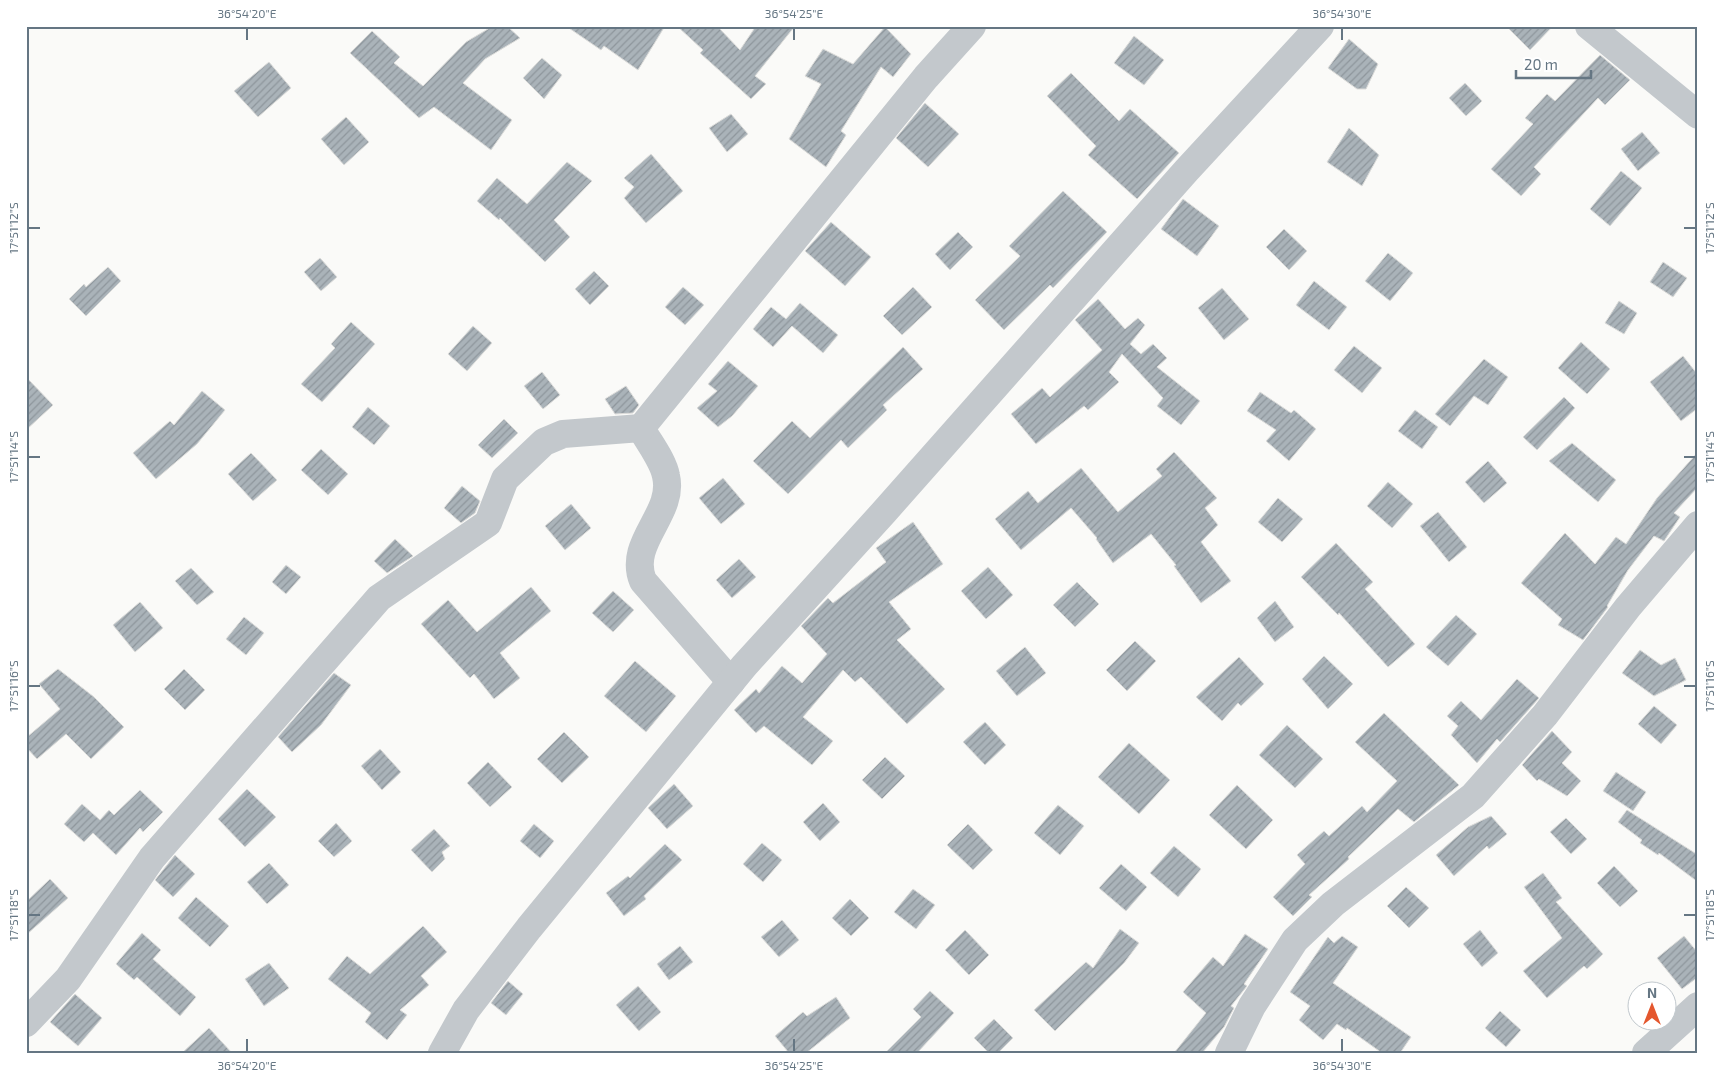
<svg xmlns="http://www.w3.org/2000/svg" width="1724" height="1079" font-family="'Exo 2',sans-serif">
	<defs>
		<pattern id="building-hatch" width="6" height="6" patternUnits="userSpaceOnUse" patternTransform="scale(1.25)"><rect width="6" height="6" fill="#aab3b9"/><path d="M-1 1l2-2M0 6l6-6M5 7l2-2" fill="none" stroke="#8e969c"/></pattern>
	</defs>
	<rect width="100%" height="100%" fill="#fafaf8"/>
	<g fill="url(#building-hatch)" stroke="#dcdcda">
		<path d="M493 26H507L520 38 485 59 463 83 512 120 491 150 434 107 419 118 350 53 372 31 400 57 394 63 423 86 466 42Z"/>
		<path d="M566 26H665L638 70 604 46 601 50Z"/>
		<path d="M677 26H717L740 50 756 26H795L755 76 766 84 751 99 700 53 703 50Z"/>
		<path d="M1506 26H1553L1530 50Z"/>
		<path d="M885 27 911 54 893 77 881 67 841 131 846 135 826 167 789 139 821 84 805 76 823 49 853 64Z"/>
		<path d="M1134 36 1164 60 1144 85 1114 63Z"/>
		<path d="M1349 39 1378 64 1366 89H1357L1328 68Z"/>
		<path d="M1600 55 1630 80 1605 105 1598 98 1534 167 1541 174 1521 196 1491 169 1533 124 1525 118 1547 94 1555 101Z"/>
		<path d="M542 58 562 75 544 99 523 78Z"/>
		<path d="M269 62 291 88 258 117 234 91Z"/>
		<path d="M1071 73 1119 121 1130 109 1179 153 1137 199 1088 155 1096 146 1047 96Z"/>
		<path d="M1465 83 1482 101 1466 116 1449 98Z"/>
		<path d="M925 103 959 134 928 167 896 138Z"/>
		<path d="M731 114 748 134 727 152 709 128Z"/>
		<path d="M346 117 369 142 344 165 321 139Z"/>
		<path d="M1349 128 1379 155 1362 186 1327 162Z"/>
		<path d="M1642 132 1660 153 1638 171 1621 149Z"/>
		<path d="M651 154 683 191 646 223 624 198 634 187 624 178Z"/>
		<path d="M567 162 592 181 554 220 570 237 545 262 500 218 499 220 477 201 497 178 527 204Z"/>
		<path d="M1621 171 1642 188 1610 226 1590 209Z"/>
		<path d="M1063 191 1107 232 1053 288 1050 285 1004 330 975 300 1020 256 1009 246Z"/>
		<path d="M1183 199 1219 226 1197 256 1161 229Z"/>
		<path d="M831 222 871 257 845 286 805 251Z"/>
		<path d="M1284 229 1307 251 1289 270 1266 247Z"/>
		<path d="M958 232 973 247 950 270 935 254Z"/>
		<path d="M1388 253 1413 273 1390 301 1365 281Z"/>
		<path d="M320 258 337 277 321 291 304 272Z"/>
		<path d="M1663 262 1687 278 1673 297 1650 282Z"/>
		<path d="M108 267 121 281 86 316 69 299 84 284 86 287Z"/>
		<path d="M594 271 609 286 590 305 575 289Z"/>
		<path d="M1314 281 1347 307 1329 330 1296 305Z"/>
		<path d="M683 287 704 305 685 325 665 307Z"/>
		<path d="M913 287 932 307 902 335 883 316Z"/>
		<path d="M1222 288 1249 319 1224 340 1198 308Z"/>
		<path d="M1098 299 1125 329 1138 318 1145 325 1130 344 1141 354 1153 344 1167 358 1157 367 1200 401 1181 425 1157 406 1163 398 1122 354 1109 372 1119 382 1088 410 1084 406 1036 444 1011 414 1042 388 1050 397 1102 350 1075 320Z"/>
		<path d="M1619 301 1637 313 1624 334 1605 323Z"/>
		<path d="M800 303 838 335 823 353 792 326 773 347 753 329 771 307 786 319Z"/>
		<path d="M351 322 375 344 322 402 301 384 335 348 331 344Z"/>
		<path d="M473 326 492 343 467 371 448 354Z"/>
		<path d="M1581 342 1610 369 1587 394 1558 368Z"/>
		<path d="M1354 346 1382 368 1362 393 1334 370Z"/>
		<path d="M903 347 923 369 883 405 887 410 848 448 841 440 788 494 753 461 792 421 810 438Z"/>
		<path d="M1683 356 1698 375V408L1681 421 1650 382Z"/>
		<path d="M1484 359 1508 377 1488 405 1474 396 1450 426 1435 414Z"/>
		<path d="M728 361 758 386 732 416 718 427 697 408 717 391 708 384Z"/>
		<path d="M542 372 560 395 543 409 524 386Z"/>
		<path d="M26 377 53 405 26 430Z"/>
		<path d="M626 386 639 405 633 413 615 414 605 399Z"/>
		<path d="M202 391 225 410 197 444 156 479 133 453 170 421 174 425Z"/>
		<path d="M1260 392 1291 413 1294 410 1316 429 1289 461 1266 441 1276 430 1247 411Z"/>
		<path d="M1564 397 1575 408 1537 450 1523 437Z"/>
		<path d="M368 407 390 426 374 445 352 427Z"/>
		<path d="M1415 410 1438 427 1422 449 1398 431Z"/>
		<path d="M504 419 518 433 492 458 478 445Z"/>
		<path d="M1572 443 1616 480 1598 502 1549 461Z"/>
		<path d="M321 449 348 474 328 495 301 470Z"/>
		<path d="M1174 452 1217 498 1205 508 1218 525 1201 542 1231 581 1201 603 1174 566 1176 565 1151 534 1113 563 1096 539 1097 538 1071 508 1021 550 995 519 1028 491 1038 503 1081 468 1118 512 1162 476 1156 469Z"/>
		<path d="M1698 452V487L1674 513 1680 517 1664 541 1654 536 1628 570 1607 606 1608 607 1583 640 1558 625 1562 619 1521 583 1565 533 1595 564 1616 537 1626 544 1657 498Z"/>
		<path d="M251 453 277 480 253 501 228 474Z"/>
		<path d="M1488 461 1507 483 1484 503 1465 482Z"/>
		<path d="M723 478 745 504 721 524 699 498Z"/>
		<path d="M1388 482 1413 504 1392 528 1367 506Z"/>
		<path d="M462 486 480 501 475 513 461 523 444 508Z"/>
		<path d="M1278 498 1303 519 1282 542 1258 522Z"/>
		<path d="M571 504 591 528 565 550 545 526Z"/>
		<path d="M1438 512 1467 547 1449 562 1420 526Z"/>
		<path d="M913 522 943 564 889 602 911 629 897 640 945 689 907 724 861 677 855 682 843 670 803 717 833 741 812 765 764 726 756 733 734 710 756 689 759 693 782 666 802 683 827 654 801 626 828 598 833 603 886 562 876 548Z"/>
		<path d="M395 539 413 556 387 573 374 561Z"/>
		<path d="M1336 543 1373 582 1365 589 1415 644 1388 667 1339 613 1338 615 1301 577Z"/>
		<path d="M739 559 756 577 732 598 716 580Z"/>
		<path d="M286 565 301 577 286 594 272 582Z"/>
		<path d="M988 567 1013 595 986 619 961 591Z"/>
		<path d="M191 568 214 592 197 605 175 581Z"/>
		<path d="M1077 582 1099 604 1075 627 1053 605Z"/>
		<path d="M531 587 551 611 500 653 520 678 494 699 474 674 470 678 421 624 448 600 477 632Z"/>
		<path d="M613 591 634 610 613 632 592 613Z"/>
		<path d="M1275 601 1294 627 1275 642 1257 618Z"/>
		<path d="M140 602 163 628 135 652 113 625Z"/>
		<path d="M1456 615 1477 634 1448 666 1426 647Z"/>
		<path d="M244 617 264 633 246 655 226 639Z"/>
		<path d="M1135 641 1156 661 1127 691 1106 670Z"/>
		<path d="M1025 647 1046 673 1017 696 996 671Z"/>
		<path d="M1640 650 1661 665 1675 658 1686 680 1654 696 1622 673Z"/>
		<path d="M1324 656 1353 684 1328 709 1302 679Z"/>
		<path d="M1239 657 1264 684 1241 706 1238 703 1222 721 1196 697Z"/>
		<path d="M635 661 676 696 646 732 604 696Z"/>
		<path d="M58 669 94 697 124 727 91 759 66 734 37 759 26 747V738L60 709 39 684Z"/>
		<path d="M184 669 205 690 185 710 164 689Z"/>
		<path d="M334 673 351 685 321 725 292 752 278 737Z"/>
		<path d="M1517 679 1539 698 1500 742 1497 739 1477 763 1451 735 1458 726 1447 716 1461 701 1481 720Z"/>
		<path d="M1654 706 1677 725 1661 744 1638 724Z"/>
		<path d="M1384 713 1459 785 1414 822 1398 809 1348 857 1349 859 1309 895 1312 897 1293 916 1273 897 1305 864 1297 855 1324 831 1329 836 1362 806 1367 812 1397 781 1355 742Z"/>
		<path d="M985 722 1006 745 985 765 963 742Z"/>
		<path d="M1287 725 1323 759 1295 788 1259 755Z"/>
		<path d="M1552 731 1572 752 1562 763 1581 781 1567 796 1539 779 1537 781 1522 765Z"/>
		<path d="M564 732 589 757 562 783 537 759Z"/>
		<path d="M1129 743 1170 780 1139 814 1098 777Z"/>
		<path d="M380 749 401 772 382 790 361 766Z"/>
		<path d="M885 757 905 776 882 799 862 780Z"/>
		<path d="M488 762 512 787 490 807 467 783Z"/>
		<path d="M1616 772 1646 792 1633 811 1603 791Z"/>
		<path d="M674 784 693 806 667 829 648 808Z"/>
		<path d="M1237 785 1273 820 1246 849 1209 815Z"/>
		<path d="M247 789 276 817 245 847 218 819Z"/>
		<path d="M140 790 163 812 143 832 140 828 116 855 93 833 84 842 64 824 82 804 100 820 109 810 114 815Z"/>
		<path d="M823 803 840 822 820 841 803 822Z"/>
		<path d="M1058 805 1084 826 1060 855 1034 833Z"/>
		<path d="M1627 810 1698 855V882L1659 853 1658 855 1640 843 1642 840 1618 822Z"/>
		<path d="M1491 816 1507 834 1489 849 1487 846 1454 876 1436 855 1468 827Z"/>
		<path d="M1566 818 1587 839 1571 854 1550 832Z"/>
		<path d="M336 823 352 841 334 857 318 841Z"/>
		<path d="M534 824 554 841 540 858 520 841Z"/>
		<path d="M968 824 993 850 973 870 947 845Z"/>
		<path d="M434 829 450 846 442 852 445 859 432 872 411 850Z"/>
		<path d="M762 843 782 860 763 882 743 864Z"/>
		<path d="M665 844 682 860 644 896 646 899 624 916 606 893 628 876 630 878Z"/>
		<path d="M1174 846 1201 869 1178 897 1150 873Z"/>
		<path d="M175 855 195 874 173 897 155 880Z"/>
		<path d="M269 863 289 885 267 904 247 882Z"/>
		<path d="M1121 864 1147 887 1126 911 1099 888Z"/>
		<path d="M1614 866 1638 891 1620 907 1597 883Z"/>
		<path d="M1543 873 1562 898 1556 902 1603 954 1587 969 1584 966 1547 998 1523 971 1562 938 1524 887Z"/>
		<path d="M50 879 68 898 26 935V902Z"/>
		<path d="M1406 887 1429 908 1409 928 1387 906Z"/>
		<path d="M913 889 935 905 916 929 894 912Z"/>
		<path d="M196 897 229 926 210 947 178 918Z"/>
		<path d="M850 899 869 918 851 936 832 918Z"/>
		<path d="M782 920 799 940 779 957 761 937Z"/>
		<path d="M423 926 447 952 421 976 429 985 400 1010 407 1015 387 1040 365 1022 371 1013 328 979 347 956 370 974Z"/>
		<path d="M1120 929 1139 943 1124 963 1055 1031 1034 1010 1086 962 1093 968Z"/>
		<path d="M965 930 989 955 969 975 945 950Z"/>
		<path d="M1480 930 1498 953 1482 967 1463 944Z"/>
		<path d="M142 933 161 950 153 959 196 997 180 1016 137 977 134 980 116 964Z"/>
		<path d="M1245 934 1268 949 1244 984 1247 986 1231 1006 1234 1008 1224 1027 1202 1053H1174L1206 1013 1183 992 1213 957 1223 966Z"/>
		<path d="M1342 936 1358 947 1333 983 1411 1037 1400 1053H1382L1347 1028 1346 1030 1337 1024 1323 1040 1299 1020 1310 1006 1290 992 1328 937 1334 943Z"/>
		<path d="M1684 936 1698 953V977L1682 989 1657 958Z"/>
		<path d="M680 946 693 962 669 980 657 964Z"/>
		<path d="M269 963 289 988 264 1006 245 979Z"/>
		<path d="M508 981 523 994 506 1015 491 1003Z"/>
		<path d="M638 986 661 1012 639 1031 616 1005Z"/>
		<path d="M930 991 954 1013 917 1053H885L921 1017 913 1009Z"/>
		<path d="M75 994 102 1018 78 1046 50 1022Z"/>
		<path d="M836 997 850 1018 806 1053H789L775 1036 803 1012 807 1016Z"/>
		<path d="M1500 1011 1521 1030 1506 1047 1485 1028Z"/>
		<path d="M994 1019 1013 1038 998 1053H989L974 1038Z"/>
		<path d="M209 1028 232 1053H182Z"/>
	</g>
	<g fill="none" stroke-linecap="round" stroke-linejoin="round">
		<g stroke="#c3c8cc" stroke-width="28">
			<path d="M1589 26 1698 115"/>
			<path d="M641 428C649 443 663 460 666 476 675 514 627 542 643 581L731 682"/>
			<path d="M26 1023 68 979 152 858 379 598 488 523 505 479 544 442 563 434 641 428 926 77 972 26"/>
			<path d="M442 1053 466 1010 529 928 744 666 884 512 1186 171 1320 26"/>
			<path d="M1229 1053 1252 1006 1295 940 1333 904 1473 796 1545 715 1628 607 1698 525"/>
			<path d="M1646 1053 1698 1006"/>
		</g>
	</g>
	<path fill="none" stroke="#657683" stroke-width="2" d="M247 28V40M794 28V40M1342 28V40M28 228H40M1684 228H1696M28 457H40M1684 457H1696M28 686H40M1684 686H1696M28 915H40M1684 915H1696M247 1039V1052M794 1039V1052M1342 1039V1052"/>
	<rect width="1724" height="1079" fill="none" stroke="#ffffff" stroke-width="55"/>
	<g transform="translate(1652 1006)"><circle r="24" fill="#ffffff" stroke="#c1c8cd"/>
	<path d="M0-4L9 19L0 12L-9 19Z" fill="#e4572e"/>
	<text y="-8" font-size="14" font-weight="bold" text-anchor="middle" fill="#657683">N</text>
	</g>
	<path d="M1516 70v8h75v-8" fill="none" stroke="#657683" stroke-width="2.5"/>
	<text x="1524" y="70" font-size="15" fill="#657683" stroke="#ffffff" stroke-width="4" paint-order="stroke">20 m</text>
	<rect x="28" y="28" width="1668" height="1024" fill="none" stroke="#657683" stroke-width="2"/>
	<g font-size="12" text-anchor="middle" fill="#657683">
		<text x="247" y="18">36°54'20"E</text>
		<text x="794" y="18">36°54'25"E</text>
		<text x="1342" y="18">36°54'30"E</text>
		<text transform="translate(14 228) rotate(-90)" y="4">17°51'12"S</text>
		<text transform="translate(1710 228) rotate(-90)" y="4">17°51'12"S</text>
		<text transform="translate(14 457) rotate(-90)" y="4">17°51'14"S</text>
		<text transform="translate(1710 457) rotate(-90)" y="4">17°51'14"S</text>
		<text transform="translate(14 686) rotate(-90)" y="4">17°51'16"S</text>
		<text transform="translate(1710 686) rotate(-90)" y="4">17°51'16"S</text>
		<text transform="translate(14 915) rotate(-90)" y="4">17°51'18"S</text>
		<text transform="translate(1710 915) rotate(-90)" y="4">17°51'18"S</text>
		<text x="247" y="1070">36°54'20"E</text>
		<text x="794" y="1070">36°54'25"E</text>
		<text x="1342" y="1070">36°54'30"E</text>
	</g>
</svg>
